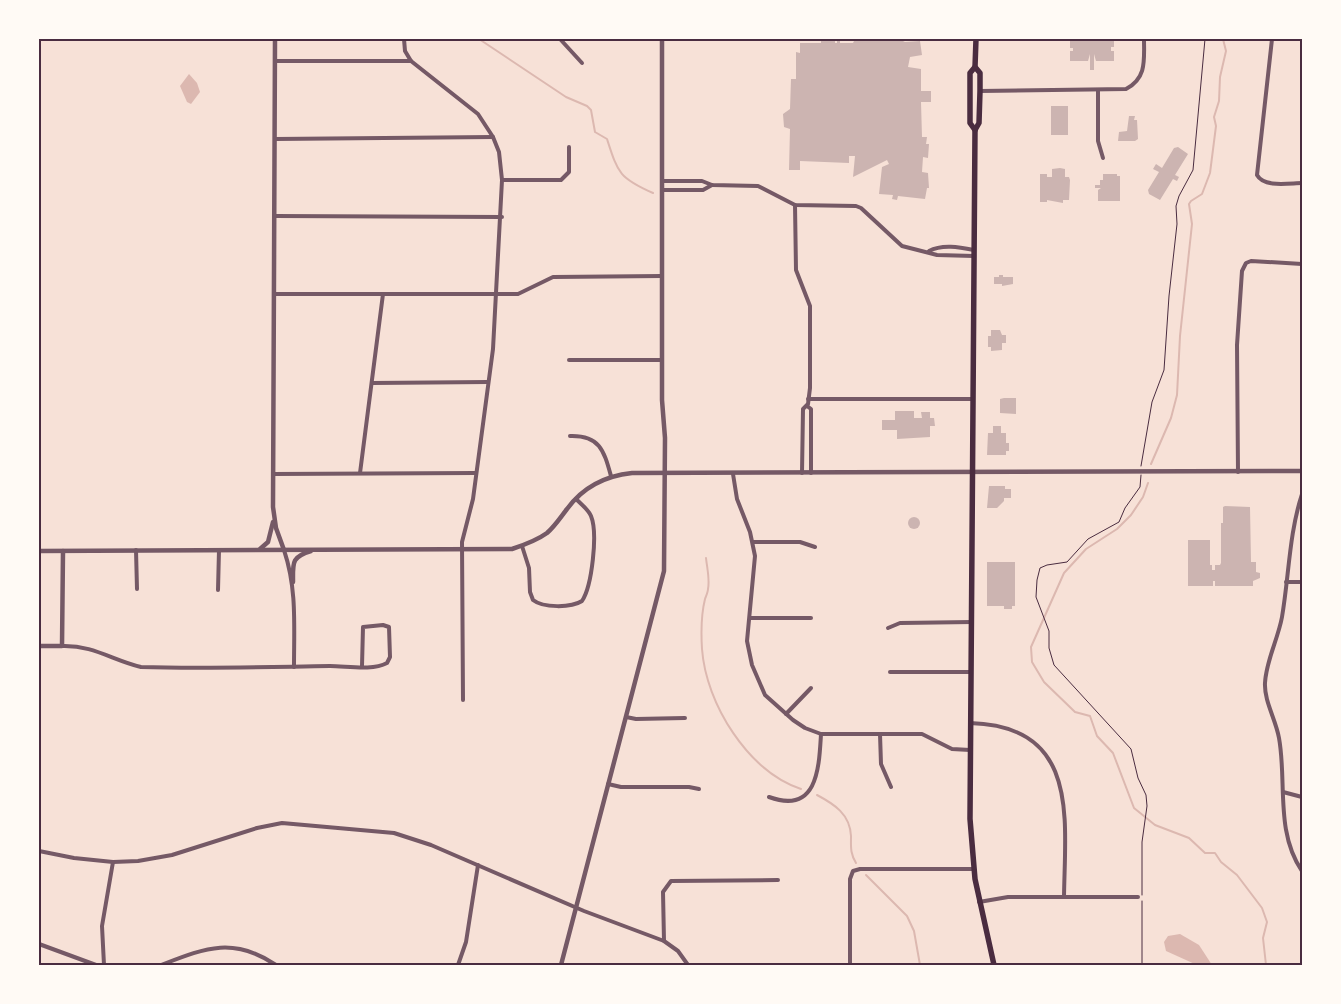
<svg xmlns="http://www.w3.org/2000/svg" width="1341" height="1004" font-family="'Crimson Pro',serif">
	<rect width="100%" height="100%" fill="#f7e1d7"/>
	<g fill="#dcb8b0">
		<path d="M189 74 197 83 200 92 191 104 187 102 180 86Z"/>
		<path d="M1180 934 1199 945 1212 965H1197L1166 951 1164 942 1168 936Z"/>
	</g>
	<g fill="none" stroke-linecap="round" stroke-linejoin="round">
		<g stroke="#dcb8b0" stroke-width="2">
			<path d="M479 39 566 97 587 106 591 110 595 132 607 139C618 173 619 178 653 193"/>
			<path d="M1151 464 1171 418 1177 395 1180 336 1192 224 1189 204 1191 201 1202 194 1210 173 1216 126 1214 117 1219 101 1220 77 1226 51 1223 39"/>
			<path d="M1148 483 1143 497 1131 515 1117 529 1086 549 1064 573 1031 647 1032 662 1044 682 1075 712 1090 716 1097 736 1113 753 1134 808 1155 825 1189 838 1205 853H1215L1221 862 1237 875 1262 908 1267 922 1263 938 1266 965"/>
			<path d="M706 558C707 568 710 579 708 589 708 592 706 596 705 599 701 615 701 633 702 649 706 704 748 771 801 789"/>
			<path d="M817 795C834 804 850 814 851 836 851 847 850 853 856 863"/>
			<path d="M866 875 907 916 914 931 920 965"/>
		</g>
	</g>
	<g fill="#ccb4b1">
		<path d="M821 39H835V43H837V39H840V43H853L855 39H899L905 42 920 41 922 55 910 57 908 67 921 69V91H931V102H921L922 137H927L926 144H929L928 158 923 157 922 172 928 173 929 188H927L925 199 898 196 897 200 892 199 893 195 879 194 882 167 889 164 887 160 853 177 855 156H849V163L800 161V170H789L790 129 784 127 783 114 790 109 791 79H796V52L800 53V43H821Z"/>
		<path d="M1070 39H1114V47H1111V51H1114V61H1096L1094 54V70H1090V54L1088 61H1070V51H1073V48H1070Z"/>
		<rect x="1051" y="106" width="17" height="29"/>
		<path d="M1129 116H1135L1134 120H1137L1138 139 1135 141H1118L1119 132 1127 131Z"/>
		<path d="M1178 147 1188 154 1175 175 1179 177 1177 181 1173 179 1160 200 1149 194 1148 190 1159 172 1153 169 1156 164 1162 168 1174 148Z"/>
		<path d="M1060 168 1065 169V177H1069L1070 180 1069 200H1063V203L1047 200V202H1040V174H1047V177H1052V169Z"/>
		<path d="M1103 174H1117V176H1120V201H1098V190L1101 188H1095V185H1100V180H1103Z"/>
		<path d="M999 275H1003V277H1013V284L1002 286V284H994V277H999Z"/>
		<path d="M991 330H1000L1002 335H1006V343H1002V350L991 351V347H988V336H991Z"/>
		<path d="M1004 398H1016V414L1000 413V399Z"/>
		<path d="M895 411H914V418H922L921 412H930V418H934L935 426H930V437L897 439V430H882V420H895Z"/>
		<path d="M993 426H1001V433H1006V443H1009V451H1006V455H987L988 433H993Z"/>
		<path d="M989 486H1005V489H1011V498H1004V501L997 508H987Z"/>
		<path d="M1225 506 1250 507 1251 562H1256V572L1260 573V578L1253 581V586H1215V581H1213V586H1188V540H1210V565H1212V570H1215V565H1220L1221 563V523H1223V507Z"/>
		<circle cx="914" cy="523" r="6"/>
		<path d="M987 562H1015V606H1012V609H1004V606H987Z"/>
	</g>
	<g fill="none" stroke-linecap="round" stroke-linejoin="round">
		<g stroke="#4a2c40" stroke-width="1">
			<path d="M1141 466 1152 402 1164 370 1169 296 1177 224 1176 206 1179 196 1193 170 1205 39"/>
			<path d="M1141 475 1140 487 1125 508 1119 522 1088 539 1067 562 1047 565 1040 568 1037 580 1036 597 1049 631V648L1054 665 1131 749 1138 778 1146 795 1147 806 1142 842V895"/>
			<path d="M1142 965V901"/>
		</g>
		<g stroke="#755966" stroke-width="4">
			<path d="M404 39 405 51 411 61 478 114 493 137 499 152 502 180 493 349 473 499 462 542 463 700"/>
			<path d="M560 39 582 63"/>
			<path d="M1272 39 1257 175C1264 188 1290 183 1302 183"/>
			<path d="M275 61H411"/>
			<path d="M980 91 1126 89C1147 78 1144 60 1144 39"/>
			<path d="M1098 91V141L1103 158"/>
			<path d="M275 139 493 137"/>
			<path d="M502 180H561L569 172V147"/>
			<path d="M662 181H702L712 185 758 186 795 205 856 206 861 208 902 246 937 255 974 256"/>
			<path d="M662 190H703L712 185"/>
			<path d="M795 205 796 270 810 306V388L808 404 803 409 802 473"/>
			<path d="M275 216 502 217"/>
			<path d="M929 251C942 244 959 247 974 250"/>
			<path d="M275 294H518L553 277 662 276"/>
			<path d="M569 360H662"/>
			<path d="M372 383 488 382"/>
			<path d="M808 399H973"/>
			<path d="M807 406 811 409V473"/>
			<path d="M570 436C600 435 604 451 611 476"/>
			<path d="M1238 472 1237 345 1242 271 1246 263 1251 261 1302 264"/>
			<path d="M360 473 383 294"/>
			<path d="M273 474 475 473"/>
			<path d="M733 474 737 499 750 532 755 556 747 641 752 665 765 695 793 720 805 728 821 734H922L952 749 970 750"/>
			<path d="M1302 494C1289 534 1289 576 1282 617 1278 639 1266 661 1265 683 1264 701 1276 720 1279 738 1287 781 1275 832 1302 871"/>
			<path d="M753 542H800L815 547"/>
			<path d="M522 546 529 568 530 592 533 600C543 608 571 608 582 601 592 586 598 533 591 516 588 509 581 504 576 499"/>
			<path d="M136 550 137 589"/>
			<path d="M284 550C297 589 294 625 294 667"/>
			<path d="M1286 582H1302"/>
			<path d="M218 590 219 550"/>
			<path d="M750 618H811"/>
			<path d="M888 628 900 623 972 622"/>
			<path d="M62 646C93 645 112 660 141 667 204 669 267 667 330 666 347 666 372 671 387 663L390 657 389 627 383 625 363 627 362 666"/>
			<path d="M890 672H970"/>
			<path d="M786 714 811 688"/>
			<path d="M626 717 636 719 685 718"/>
			<path d="M970 723C1080 726 1065 818 1064 897"/>
			<path d="M880 734 881 764 891 787"/>
			<path d="M608 784 621 787H689L699 789"/>
			<path d="M1283 792 1302 797"/>
			<path d="M769 797C818 815 819 767 821 734"/>
			<path d="M39 851 74 858 113 862 138 861 172 855 257 828 282 823 394 833 431 845 584 911 664 941 678 951 688 965"/>
			<path d="M979 902 1008 897H1138"/>
			<path d="M664 941 663 892 671 881 778 880"/>
			<path d="M39 944 96 965"/>
			<path d="M104 965 102 926 113 862"/>
			<path d="M161 965C205 948 233 936 276 965"/>
			<path d="M458 965 466 942 478 865"/>
			<path d="M850 965V879L853 871 860 869H973"/>
		</g>
		<g stroke="#755966" stroke-width="4.5">
			<path d="M275 39 273 507 276 528 284 550"/>
			<path d="M260 549 268 542 273 522"/>
			<path d="M39 551 512 549C524 545 536 541 547 533 555 526 560 518 567 509 583 487 604 476 632 473L1302 471"/>
			<path d="M293 582C293 563 291 557 311 551"/>
			<path d="M39 646H62L63 551"/>
			<path d="M561 965 664 571 665 438 662 400V39"/>
		</g>
		<g stroke="#4a2c40" stroke-width="5.5">
			<path d="M976 39 975 67 980 73V91L979 123 975 130 970 819 975 879 994 965"/>
			<path d="M975 130 970 123V73L975 67"/>
		</g>
	</g>
	<rect width="1341" height="1004" fill="none" stroke="#fffaf5" stroke-width="80"/>
	<rect x="40" y="40" width="1261" height="924" fill="none" stroke="#4a2c40" stroke-width="2"/>
</svg>
